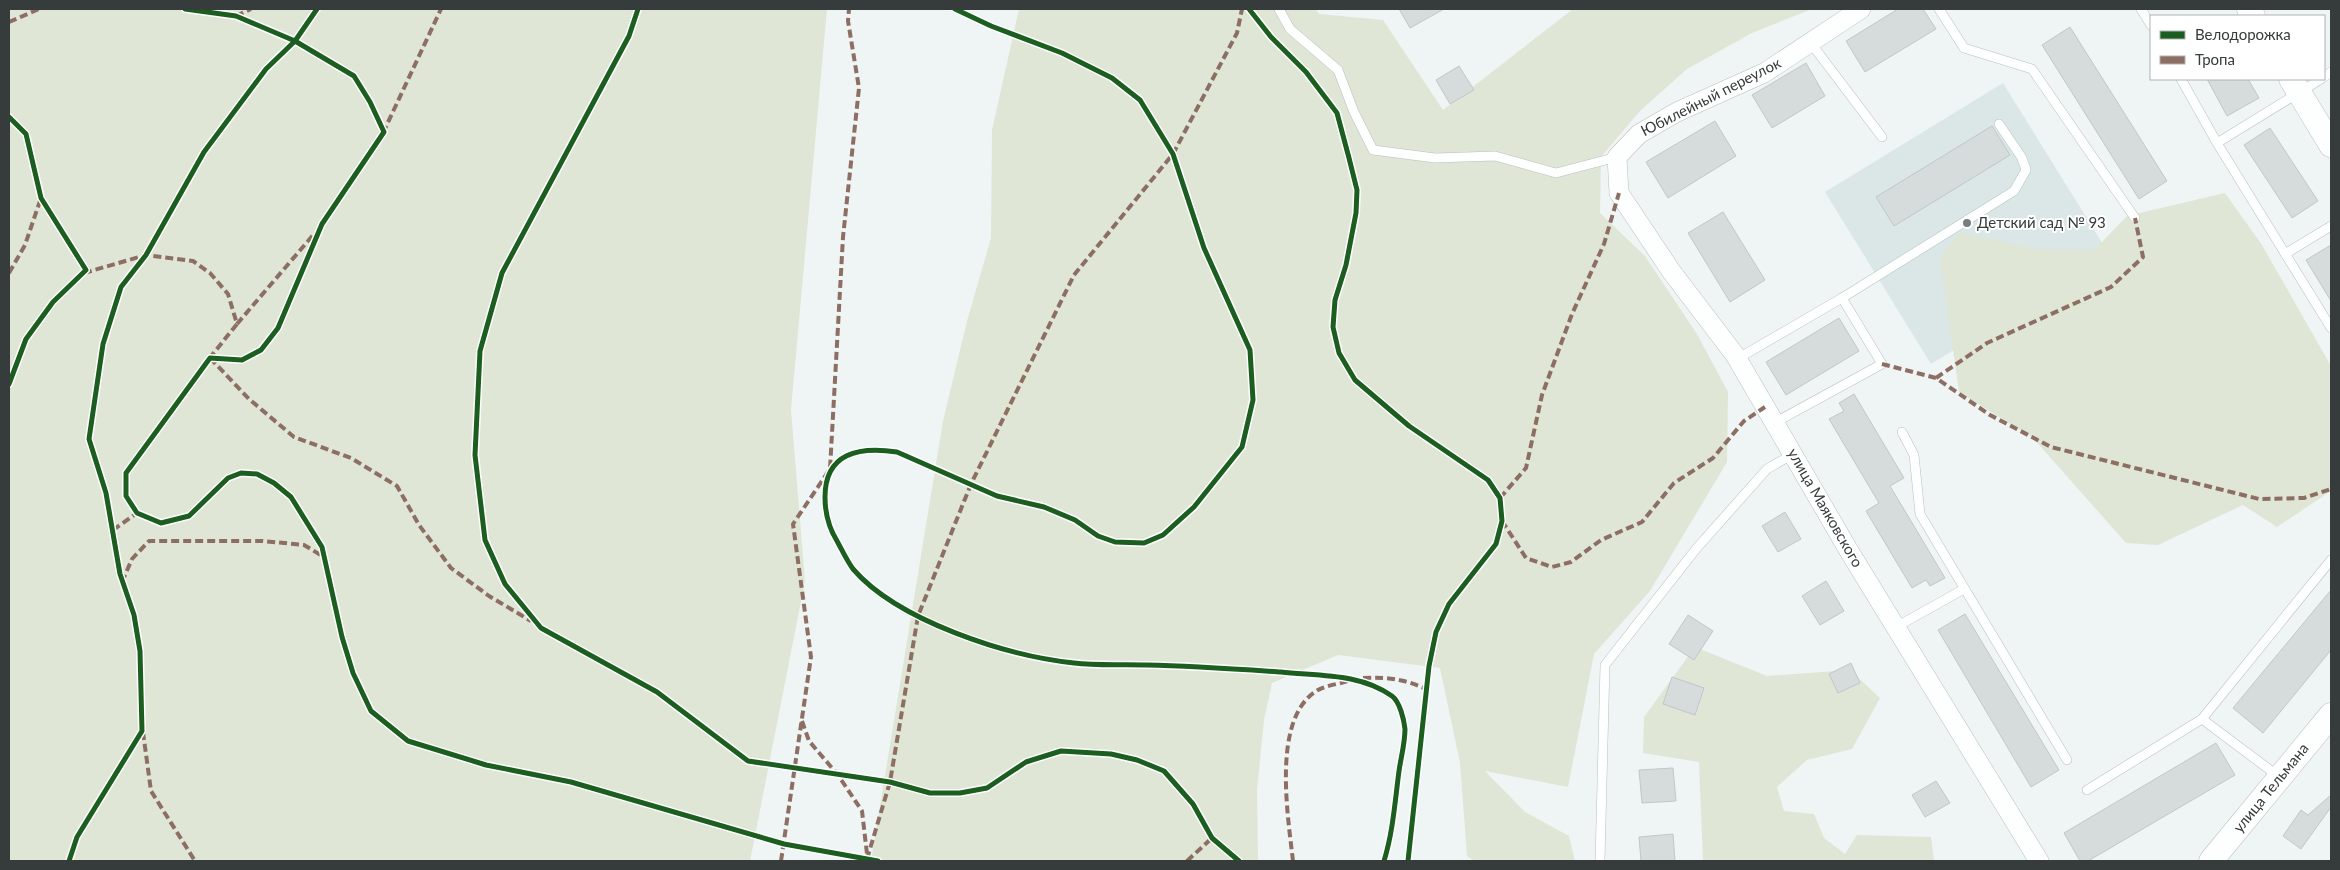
<svg xmlns="http://www.w3.org/2000/svg" width="2340" height="870" font-family="Lato,sans-serif">
	<rect width="100%" height="100%" fill="#eff5f5"/>
	<path fill="#dae7e6" d="M2003 83 2109 254 1931 364 1825 192Z"/>
	<g fill="#dfe6d6">
		<path d="M9 9H827L791 410 805 581 750 861H9Z"/>
		<path d="M1019 9H1316L1319 14 1383 20 1443 110 1573 9H1812L1752 33 1687 69 1640 111 1601 157 1600 213 1645 256 1697 334 1728 392 1727 462 1650 591 1594 654 1568 787 1485 771 1525 812 1569 836 1575 861H1474L1467 856 1460 763 1440 668 1338 655 1272 683 1264 720 1257 790 1258 861H871L943 421 967 321 991 238 992 130Z"/>
		<path d="M2225 193 2262 245 2331 366V491L2277 527 2243 505 2158 545 2126 543 2033 438 1959 392 1940 257 1959 233 2038 249 2094 250 2127 216Z"/>
		<path d="M1695 647 1767 676 1850 670 1880 698 1852 749 1807 760 1777 787 1784 811 1814 814 1824 838 1845 854 1857 835 1931 837 1934 861H1703L1699 762 1643 753 1644 717Z"/>
	</g>
	<g fill="#d6dbdb" stroke="#c2c6c7">
		<path d="M1399 9H1444L1410 28Z"/>
		<path d="M1898 9H1923L1936 29 1865 72 1846 41Z"/>
		<path d="M2070 27 2167 181 2139 199 2042 45Z"/>
		<path d="M1806 63 1825 96 1772 128 1752 95Z"/>
		<path d="M1459 66 1474 90 1450 104 1436 80Z"/>
		<path d="M2207 79H2248L2259 98 2227 116Z"/>
		<path d="M1715 121 1736 156 1668 198 1646 162Z"/>
		<path d="M1992 126 2010 155 1894 226 1876 197Z"/>
		<path d="M2270 128 2318 201 2292 218 2244 145Z"/>
		<path d="M1723 212 1765 280 1730 302 1688 233Z"/>
		<path d="M2331 245V301L2306 260Z"/>
		<path d="M1839 318 1859 351 1786 395 1766 362Z"/>
		<path d="M1854 394 1904 478 1890 486 1945 578 1930 586 1926 580 1912 588 1866 511 1879 503 1829 419 1844 411 1839 403Z"/>
		<path d="M1785 512 1801 539 1778 552 1762 526Z"/>
		<path d="M1826 581 1844 611 1820 625 1802 596Z"/>
		<path d="M2331 590V650L2263 733 2233 708Z"/>
		<path d="M1965 614 2059 770 2031 787 1938 630Z"/>
		<path d="M1688 615 1713 631 1694 660 1669 644Z"/>
		<path d="M1851 663 1860 683 1838 693 1829 674Z"/>
		<path d="M1672 677 1704 688 1695 715 1663 704Z"/>
		<path d="M2216 743 2235 775 2088 861H2080L2064 833Z"/>
		<path d="M1673 768 1676 801 1642 803 1639 770Z"/>
		<path d="M1936 781 1950 803 1925 817 1912 795Z"/>
		<path d="M2331 795V807L2301 849 2283 836 2301 810 2308 815Z"/>
		<path d="M1673 834 1675 861H1641L1639 837Z"/>
	</g>
	<g fill="none" stroke-linecap="round" stroke-linejoin="round">
		<g stroke="#babfbf" stroke-width="10">
			<g id="service">
				<path d="M1279 9 1290 29 1338 70 1354 112 1373 150 1435 158 1495 156 1556 173 1617 157"/>
				<path d="M1939 9 1964 48 2032 69 2135 218"/>
				<path d="M2141 9 2151 25"/>
				<path d="M1810 42 1882 137"/>
				<path d="M2324 77 2331 72"/>
				<path d="M2181 79 2217 143 2331 328"/>
				<path d="M2217 143 2321 79"/>
				<path d="M2285 254 2331 226"/>
				<path d="M1737 359 1842 298 2014 191 2026 170 2022 158 1999 124"/>
				<path d="M1774 423 1882 364 1842 298"/>
				<path d="M1902 432 1914 455 1920 514 2067 760"/>
				<path d="M1896 627 1964 589"/>
				<path d="M2202 719 2278 776"/>
				<path d="M2087 790 2202 719 2331 560"/>
				<path d="M1600 861 1605 665 1696 549 1767 469 1793 454"/>
			</g>
		</g>
		<g stroke="#babfbf" stroke-width="20">
			<path id="minor" d="M1861 9 1764 73 1677 112 1639 134 1617 157 1619 193 1671 271 1735 355 1849 551 2039 861"/>
		</g>
		<g stroke="#babfbf" stroke-width="25">
			<g id="tertiary">
				<path d="M2249 9 2253 16"/>
				<path d="M2291 79 2331 145"/>
				<path d="M2211 861 2331 715"/>
			</g>
		</g>
		<use href="#service" stroke="#fdfefe" stroke-width="9"/>
		<use href="#minor" stroke="#fdfefe" stroke-width="19"/>
		<use href="#tertiary" stroke="#fdfefe" stroke-width="24"/>
		<g stroke="#8d6e63" stroke-width="4" stroke-dasharray="8 4" stroke-linecap="butt">
			<path d="M236 16 251 9"/>
			<path d="M9 22 39 9"/>
			<path d="M383 133 441 9"/>
			<path d="M9 273 25 245 41 198"/>
			<path d="M84 273 146 255 193 261 210 273 228 294 237 324 208 360"/>
			<path d="M237 324 314 234"/>
			<path d="M210 358 249 399 294 437 351 458 397 486 419 525 451 568 489 596 531 621"/>
			<path d="M1882 364 1936 378 1990 415 2051 447 2259 499 2304 498 2331 489"/>
			<path d="M1936 378 1987 343 2111 287 2143 257 2135 218"/>
			<path d="M1500 498 1526 468 1542 395 1572 314 1604 244 1619 193"/>
			<path d="M1502 521 1526 558 1552 567 1571 562 1601 540 1642 522 1674 483 1713 458 1744 421 1765 407"/>
			<path d="M113 530 137 513"/>
			<path d="M122 582 132 559 149 541H263L304 545 324 557"/>
			<path d="M1363 678C1387 677 1406 679 1428 690"/>
			<path d="M802 721 809 741 838 775 862 811 867 854"/>
			<path d="M143 732 151 791 195 861"/>
			<path d="M867 859 890 782 918 616 971 484 1074 275 1173 154 1237 33 1242 9"/>
			<path d="M781 861 811 657 793 524 830 469 843 237 859 88 848 21 849 9"/>
			<path d="M1187 861 1212 838"/>
			<path d="M1293 861C1288 816 1271 717 1318 690 1327 685 1339 684 1348 681"/>
		</g>
		<g stroke="#fff" stroke-width="8">
			<g id="cycleway">
				<path d="M185 9 236 16 295 41 354 76 370 102 384 132 322 224 278 328 261 350 242 360 210 358 126 473V496L137 513 161 523 189 516 228 478 241 473 257 474 274 483 291 497 322 547 342 637 353 673 371 711 408 741 486 765 571 782 784 844 878 861"/>
				<path d="M638 9 629 36 502 273 480 351 475 455 485 540 505 584 541 628 657 692 748 761 890 782 930 793H960L987 788 1026 762 1061 751 1111 754 1137 760 1164 771 1193 804 1212 838 1239 861"/>
				<path d="M955 9 991 26 1062 53 1112 78 1140 100 1173 154 1204 248 1250 350 1253 400 1242 447 1194 507 1163 535 1144 543 1115 542 1098 536 1075 520 1044 507 997 496 897 452C859 446 825 453 825 497 825 512 829 528 837 541 842 550 847 561 853 569 898 621 1007 656 1074 663 1098 666 1123 664 1147 665 1192 666 1236 669 1281 672 1318 676 1360 673 1392 696 1400 702 1404 720 1405 729 1405 743 1401 757 1399 771 1395 801 1393 832 1384 861"/>
				<path d="M1249 9 1271 37 1306 72 1337 113 1349 158 1357 190 1356 213 1346 265 1335 300 1333 327 1339 353 1355 380 1409 426 1488 480 1500 498 1502 521 1496 544 1449 604 1436 632 1429 666 1408 861"/>
				<path d="M9 117 26 134 41 198 86 270 53 302 26 339 9 384"/>
				<path d="M69 861 77 837 142 731 140 651 134 615 120 574 106 493 89 439 103 344 121 287 146 255 204 152 266 69 295 41 317 9"/>
			</g>
		</g>
		<use href="#cycleway" stroke="#1b5e20" stroke-width="5"/>
	</g>
	<circle fill="#777c7c" stroke="#fff" stroke-width="2" cx="1967" cy="223" r="5"/>
	<g text-anchor="middle" stroke-width="4" stroke-linejoin="round" paint-order="stroke">
		<g font-size="15" fill="#363b3b" stroke="#fff">
			<text transform="translate(1711 97) rotate(-27)" y="5">Юбилейный переулок</text>
			<text transform="translate(1825 508) rotate(60)" y="5">улица Маяковского</text>
			<text transform="translate(2271 788) rotate(-51)" y="5">улица Тельмана</text>
		</g>
		<g font-size="15" fill="#363b3b" stroke="#fff" text-anchor="start">
			<text x="1977" y="228">Детский сад № 93</text>
		</g>
	</g>
	<rect width="2340" height="870" fill="none" stroke="#363b3b" stroke-width="20"/>
	<rect x="2150" y="15" width="175" height="65" fill="#ffffff" stroke="#afb1b1"/>
	<rect x="2160" y="31" width="25" height="8" fill="#1b5e20" stroke="#afb1b1"/>
	<text x="2195" y="40" font-size="15" fill="#363b3b">Велодорожка</text>
	<rect x="2160" y="56" width="25" height="8" fill="#8d6e63" stroke="#afb1b1"/>
	<text x="2195" y="65" font-size="15" fill="#363b3b">Тропа</text>
</svg>
